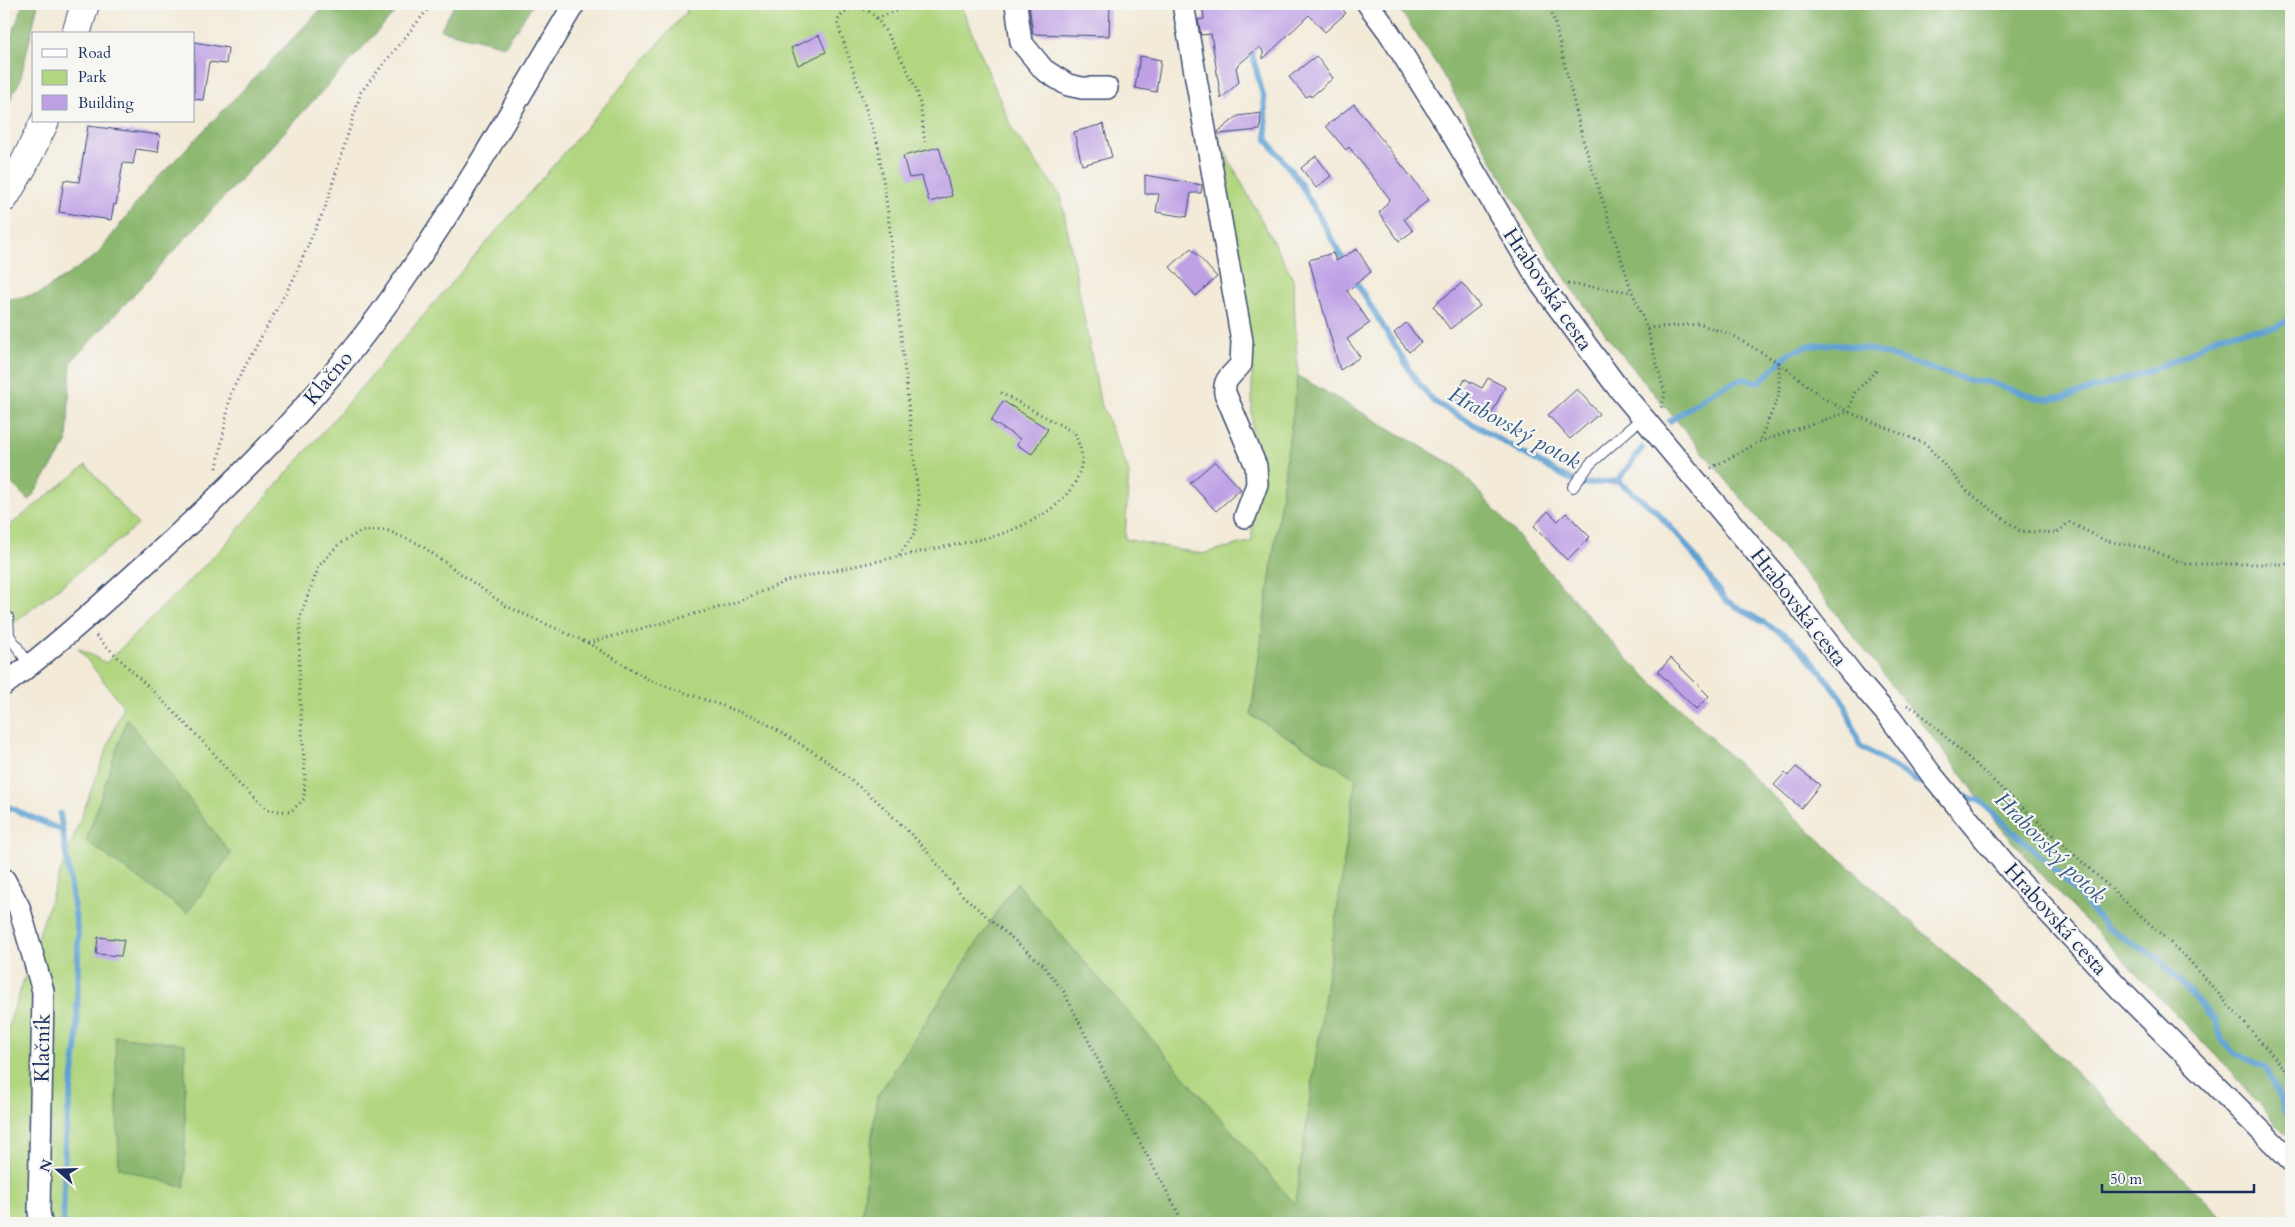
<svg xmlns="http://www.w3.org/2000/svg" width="2295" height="1227" font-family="Cardo,serif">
	<rect width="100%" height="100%" fill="#f6f6f2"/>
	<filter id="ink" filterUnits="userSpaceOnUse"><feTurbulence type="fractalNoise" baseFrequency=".02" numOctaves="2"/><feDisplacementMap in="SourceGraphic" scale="10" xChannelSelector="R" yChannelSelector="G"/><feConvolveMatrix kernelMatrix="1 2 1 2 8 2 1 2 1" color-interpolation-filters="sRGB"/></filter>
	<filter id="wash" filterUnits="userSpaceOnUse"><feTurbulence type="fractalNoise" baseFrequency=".0096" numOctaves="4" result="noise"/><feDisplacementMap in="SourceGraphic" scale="20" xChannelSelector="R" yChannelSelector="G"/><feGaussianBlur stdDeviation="1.12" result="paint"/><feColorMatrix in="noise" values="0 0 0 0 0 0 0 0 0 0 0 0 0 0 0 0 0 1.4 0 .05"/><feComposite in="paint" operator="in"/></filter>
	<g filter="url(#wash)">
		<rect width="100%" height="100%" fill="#f3ead8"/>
		<g fill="#b1d67f" stroke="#66826e">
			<path d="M693 4H960L1013 131 1061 196 1100 401 1129 472 1125 539 1202 554 1252 541V364L1233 265 1218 139 1293 279 1298 376 1251 715 1356 778 1295 1205 1016 883 877 1097 861 1223H4V1039L54 889 123 706 78 648 106 663 224 546Z"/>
			<path d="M86 465 138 525 13 624 4 613V530Z"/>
		</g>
		<g fill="#8cb76e" stroke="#547366">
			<path d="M23 4H38L20 81 4 111V57Z"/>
			<path d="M326 4H403L71 362 67 443 29 501 4 476V300L39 294 97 255 149 187Z"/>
			<path d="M455 4H533L505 46 440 30Z"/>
			<path d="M1396 4H2291V1140L2218 1058 2051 885 2001 828 1960 772 1821 594 1613 344 1574 291 1527 221 1439 68Z"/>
			<path d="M1298 376 1457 467 1620 652 1814 835 2038 1035 2228 1223H861L877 1097 1016 883 1295 1204 1356 778 1251 715Z"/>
			<path d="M127 718 231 854 187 913 86 841Z"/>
			<path d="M115 1036 185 1044V1188L119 1168Z"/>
		</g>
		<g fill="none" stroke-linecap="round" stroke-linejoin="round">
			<g stroke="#60a1d3" stroke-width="6">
				<path d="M1250 47 1264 99 1267 140 1297 178 1346 264"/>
				<path d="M1353 277 1415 379 1433 401 1561 475 1582 484 1618 481 1655 510 1687 546 1725 600 1790 638 1818 668 1844 702 1860 746 1916 781 1932 786"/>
				<path d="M1670 421 1715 390 1741 379 1760 382 1789 353 1807 346 1836 344 1872 350 1971 381 1988 382 2040 399 2063 398 2147 372 2184 356 2222 334 2275 327 2291 319"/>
				<path d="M1618 481 1642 448"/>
				<path d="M1955 793 1980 801 2064 878 2107 928 2158 958 2216 1021 2222 1040 2234 1053 2265 1067 2286 1112 2291 1117"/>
				<path d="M4 805 63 831"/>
				<path d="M60 814 78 934 77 1043 65 1138 63 1223"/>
			</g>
		</g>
		<g id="blocks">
			<g fill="#bea0e5">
				<path d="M1029 4H1110L1109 36 1033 34Z"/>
				<path d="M1240 4H1337L1346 13 1325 32 1309 15 1263 59V51L1259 47 1236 67 1239 82 1221 99 1211 34 1201 35 1198 20 1204 19 1203 10Z"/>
				<path d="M819 35 826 52 798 65 791 48Z"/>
				<path d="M194 42 228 48 226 64 209 62 203 100 194 99Z"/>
				<path d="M1140 56 1161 60 1156 92 1135 88Z"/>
				<path d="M1316 56 1333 78 1311 97 1310 95 1306 97 1289 77Z"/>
				<path d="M1354 104 1429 200 1404 219 1413 231 1399 241 1379 213 1390 199 1349 147 1346 150 1326 126Z"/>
				<path d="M1261 113 1260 130 1219 134 1218 132 1238 116Z"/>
				<path d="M1103 124 1112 157 1082 165 1074 132Z"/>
				<path d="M88 126 160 135 158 152 136 149 133 164 123 163 116 205 114 204 111 220 59 212 64 180 79 182Z"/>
				<path d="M939 147 952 196 929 202 922 176 909 178 903 156Z"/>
				<path d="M1316 156 1331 176 1316 188 1301 168Z"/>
				<path d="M1145 175 1202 185 1201 193H1191L1187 217 1156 212 1159 194H1145Z"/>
				<path d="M1191 248 1217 277 1196 296 1170 267Z"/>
				<path d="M1357 249 1371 272 1347 291 1370 323 1347 339 1360 357 1340 370 1309 260 1333 253 1336 261Z"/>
				<path d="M1462 283 1480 306 1450 329 1433 306Z"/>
				<path d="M1406 323 1421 342 1409 352 1394 333Z"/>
				<path d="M1488 378 1505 387 1489 419 1454 400 1465 379 1482 388Z"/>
				<path d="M1577 389 1599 414 1570 439 1548 415Z"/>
				<path d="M1003 401 1048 429 1032 454 1017 445 1020 439 991 421Z"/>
				<path d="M1215 461 1241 489 1216 511 1190 483Z"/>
				<path d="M1548 511 1558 521 1566 513 1590 537 1567 560 1534 526Z"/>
				<path d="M1671 658 1709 696 1696 709 1658 672Z"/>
				<path d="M1796 767 1820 785 1801 808 1774 785 1785 773 1788 776Z"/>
				<path d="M98 937 124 940 121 956 96 954Z"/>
			</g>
		</g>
	</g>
	<g filter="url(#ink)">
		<use href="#blocks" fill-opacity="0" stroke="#3b4b70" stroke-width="1"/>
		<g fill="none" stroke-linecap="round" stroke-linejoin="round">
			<g stroke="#3b4b70" stroke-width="12">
				<g id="service">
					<path d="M1573 487 1590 464 1642 418"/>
					<path d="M8 617 9 635 30 666"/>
				</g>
			</g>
			<g stroke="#3b4b70" stroke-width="24">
				<g id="minor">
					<path d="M1016 4 1021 42 1044 70 1068 85 1082 88H1107"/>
					<path d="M1183 4 1242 341 1241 364C1233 375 1223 378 1225 393L1256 466 1257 484 1245 517"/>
					<path d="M1368 4 1388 31 1445 122 1541 284 1615 384 1780 581 1853 675 1891 719 1931 774 2020 882 2120 989 2291 1161"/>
					<path d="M4 685C51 650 94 611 138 571 236 483 329 390 404 280 466 191 519 97 574 4"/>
					<path d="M4 879 19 907 43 991 39 1212 41 1223"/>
				</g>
			</g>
			<g stroke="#3b4b70" stroke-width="30">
				<g id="primary">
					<path d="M76 34 85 4"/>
					<path d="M4 198 23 166 45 121"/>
				</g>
			</g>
			<g stroke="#3b4b70" stroke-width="3" stroke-dasharray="1 4" stroke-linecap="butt">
				<path d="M940 4H942"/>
				<path d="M1550 4 1583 140 1632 292 1647 328 1665 394 1661 408"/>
				<path d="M877 18 916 4"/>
				<path d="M1568 284 1632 292"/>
				<path d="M1647 328 1699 324 1734 336 1779 363V395L1759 442"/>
				<path d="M1779 363 1822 397 1848 412 1855 392 1877 370"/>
				<path d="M217 468 231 392 294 278 313 234 325 208 361 92 432 4"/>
				<path d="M1711 468 1759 442 1848 412 1926 444 1968 492 2020 531 2057 533 2069 522 2106 541 2147 548 2185 564H2291"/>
				<path d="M899 555 915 533 919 504 888 214 878 145 837 22C845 6 865 3 877 19 886 29 912 77 916 89 922 106 922 125 925 142"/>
				<path d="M96 636 177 715 211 750 240 785 268 810 290 812 304 799 305 775 299 684 300 617 319 566 339 544 361 531 386 530 419 544 506 606 588 643 649 680 757 718 820 756 876 800 921 844 962 895 1042 964 1064 992 1131 1126 1177 1210 1181 1223"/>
				<path d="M588 643 732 604 789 580 995 536C1031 524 1079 502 1082 458 1082 451 1077 440 1075 433L1001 393"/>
				<path d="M1907 705 1916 710 2187 958 2291 1076"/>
			</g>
			<use href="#service" stroke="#fff" stroke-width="10"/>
			<use href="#minor" stroke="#fff" stroke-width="21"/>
			<use href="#primary" stroke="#fff" stroke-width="28"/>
		</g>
	</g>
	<g text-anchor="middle" stroke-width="4.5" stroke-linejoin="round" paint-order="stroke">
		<g font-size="21" fill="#1b2f5e" stroke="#f6f6f2">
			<text transform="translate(1548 289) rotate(56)" y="7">Hrabovská cesta</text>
			<text transform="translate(328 378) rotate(-50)" y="7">Klačno</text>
			<text transform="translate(1799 607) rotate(52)" y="7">Hrabovská cesta</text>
			<text transform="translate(2056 919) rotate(48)" y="7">Hrabovská cesta</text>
			<text transform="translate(42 1048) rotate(-89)" y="7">Klačník</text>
		</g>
		<g font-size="22" font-style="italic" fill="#335787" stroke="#f6f6f2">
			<text transform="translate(1515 427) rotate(29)" y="8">Hrabovský potok</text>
			<text transform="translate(2051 847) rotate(45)" y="8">Hrabovský potok</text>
		</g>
	</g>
	<rect width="2295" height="1227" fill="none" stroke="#f6f6f2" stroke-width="20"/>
	<rect x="32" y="32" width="162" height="90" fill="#f6f6f2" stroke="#9ea6b7"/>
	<rect x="42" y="49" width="25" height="8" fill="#ffffff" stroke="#9ea6b7"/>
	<text x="78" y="58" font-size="15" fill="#1b2f5e">Road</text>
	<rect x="42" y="70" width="25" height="15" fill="#b1d67f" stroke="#9ea6b7"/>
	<text x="78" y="82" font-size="15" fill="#1b2f5e">Park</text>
	<rect x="42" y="95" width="25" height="15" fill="#bea0e5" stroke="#9ea6b7"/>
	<text x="78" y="108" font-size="15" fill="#1b2f5e">Building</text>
	<g transform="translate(58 1170) rotate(290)" stroke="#f6f6f2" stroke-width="4" paint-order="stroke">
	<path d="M0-4L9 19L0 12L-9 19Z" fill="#1b2f5e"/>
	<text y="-8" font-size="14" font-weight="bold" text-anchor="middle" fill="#1b2f5e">N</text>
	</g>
	<path d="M2102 1184v8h152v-8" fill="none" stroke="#1b2f5e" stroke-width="2.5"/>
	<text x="2110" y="1184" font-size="15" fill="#1b2f5e" stroke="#f6f6f2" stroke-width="4" paint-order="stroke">50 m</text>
</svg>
